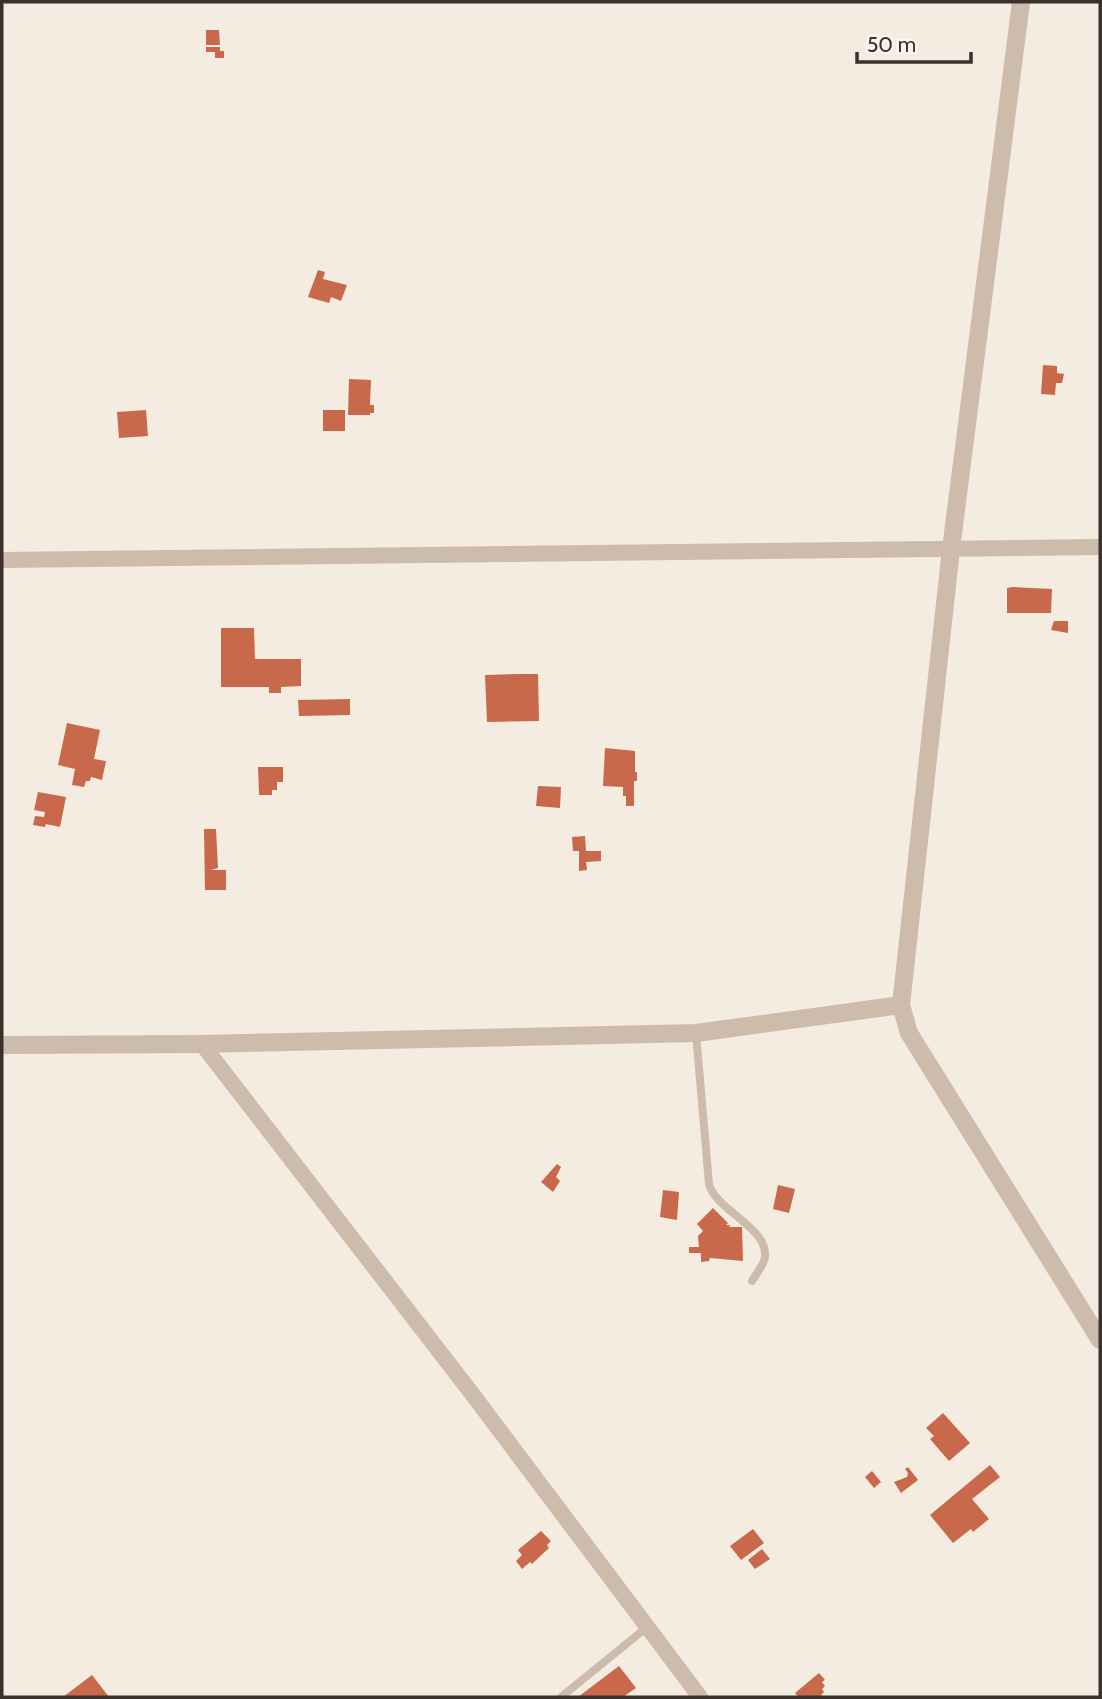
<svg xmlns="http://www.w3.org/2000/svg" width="1102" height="1699" font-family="Cabin,sans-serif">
	<rect width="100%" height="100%" fill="#f4ebe1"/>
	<g fill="#c8694b">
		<path d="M206 30H219L220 45H206Z"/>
		<path d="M206 47H220V51H224V58H215V52H206Z"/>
		<path d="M318 270 325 272 323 279 347 285 341 301 331 297 329 303 308 297Z"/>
		<path d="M1043 365 1057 366V373L1064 374 1062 383H1056L1055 395 1041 394Z"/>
		<path d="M349 379 371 380 370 405H374V413H370V415H348Z"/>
		<path d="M146 410 148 436 119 438 117 412Z"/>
		<rect x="323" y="410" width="22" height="21"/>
		<path d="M1013 587 1052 589 1051 613H1007V588Z"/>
		<path d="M1054 621H1068V633L1051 630Z"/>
		<path d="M221 628H254L255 659H301V686L281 687V693H269V687H221Z"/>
		<path d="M517 674H538L539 721 487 722 485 675Z"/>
		<path d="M350 699V715L299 716 298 700Z"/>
		<path d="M67 723 100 730 94 759 106 761 102 780 91 777 90 781H86L84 787 72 785 75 769 58 765Z"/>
		<path d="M605 748 635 751V772H637V781H634V806H626V796H623V787L603 786Z"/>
		<path d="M258 767H283V782H277V790H272V795H259Z"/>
		<path d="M538 786 561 787 560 808 536 806Z"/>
		<path d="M38 792 66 797 60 827 46 824 45 827 33 825 35 816 44 817 45 812 34 810Z"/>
		<path d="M204 829H216L218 868 211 870H226V890H205Z"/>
		<path d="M585 836 586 851H601V861L586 862 587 870 579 871V851H573L572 837Z"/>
		<path d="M557 1164 561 1167 556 1177 560 1181 553 1192 541 1182Z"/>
		<path d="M778 1185 795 1189 789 1213 773 1209Z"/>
		<path d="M663 1190 679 1192 677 1220 660 1217Z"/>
		<path d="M713 1208 728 1223 726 1225H730L729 1227H742L743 1261 710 1258 709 1261 701 1262V1253H689V1247H699L698 1236 703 1231 697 1224Z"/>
		<path d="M943 1413 970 1443 949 1461 930 1439 934 1436 926 1428Z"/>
		<path d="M990 1465 1000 1477 972 1499 989 1519 973 1532 971 1529 953 1543 930 1515Z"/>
		<path d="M908 1467 918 1480 901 1493 894 1482 907 1477 908 1473 905 1469Z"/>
		<path d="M872 1471 881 1482 874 1488 865 1477Z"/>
		<path d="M753 1529 764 1543 741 1560 730 1546Z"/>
		<path d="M541 1531 551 1541 547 1545 549 1548 532 1564 530 1562 522 1569 516 1561 522 1555 518 1550Z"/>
		<path d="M762 1549 770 1559 755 1569 748 1560Z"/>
		<path d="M619 1666 636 1688 623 1697H578Z"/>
		<path d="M819 1673 825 1680 822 1682 825 1686 822 1689 824 1692 821 1695 823 1697H798L795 1693Z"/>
		<path d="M92 1675 109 1697H63Z"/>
	</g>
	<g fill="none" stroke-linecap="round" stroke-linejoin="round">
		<g stroke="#cdbbac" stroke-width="8">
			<path d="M696 1033 709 1184C716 1211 768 1227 765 1257 764 1265 756 1274 752 1281"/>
			<path d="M561 1697 646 1628"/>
		</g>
		<g stroke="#cdbbac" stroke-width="16">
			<path d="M2 560 1100 547"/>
			<path d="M202 1044 473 1395 700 1697"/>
		</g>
		<g stroke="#cdbbac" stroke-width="18">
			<path d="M1021 2 951 549 901 1005 909 1033 1100 1340"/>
			<path d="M2 1045 202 1044 696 1033 901 1005"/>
		</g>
	</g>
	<rect width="1102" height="1699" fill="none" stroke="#3b302b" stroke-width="7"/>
	<path d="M857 52v10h114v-10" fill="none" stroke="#3b302b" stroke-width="3.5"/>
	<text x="867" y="52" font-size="21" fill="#3b302b" stroke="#fbf5ee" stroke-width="5" paint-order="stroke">50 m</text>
</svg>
